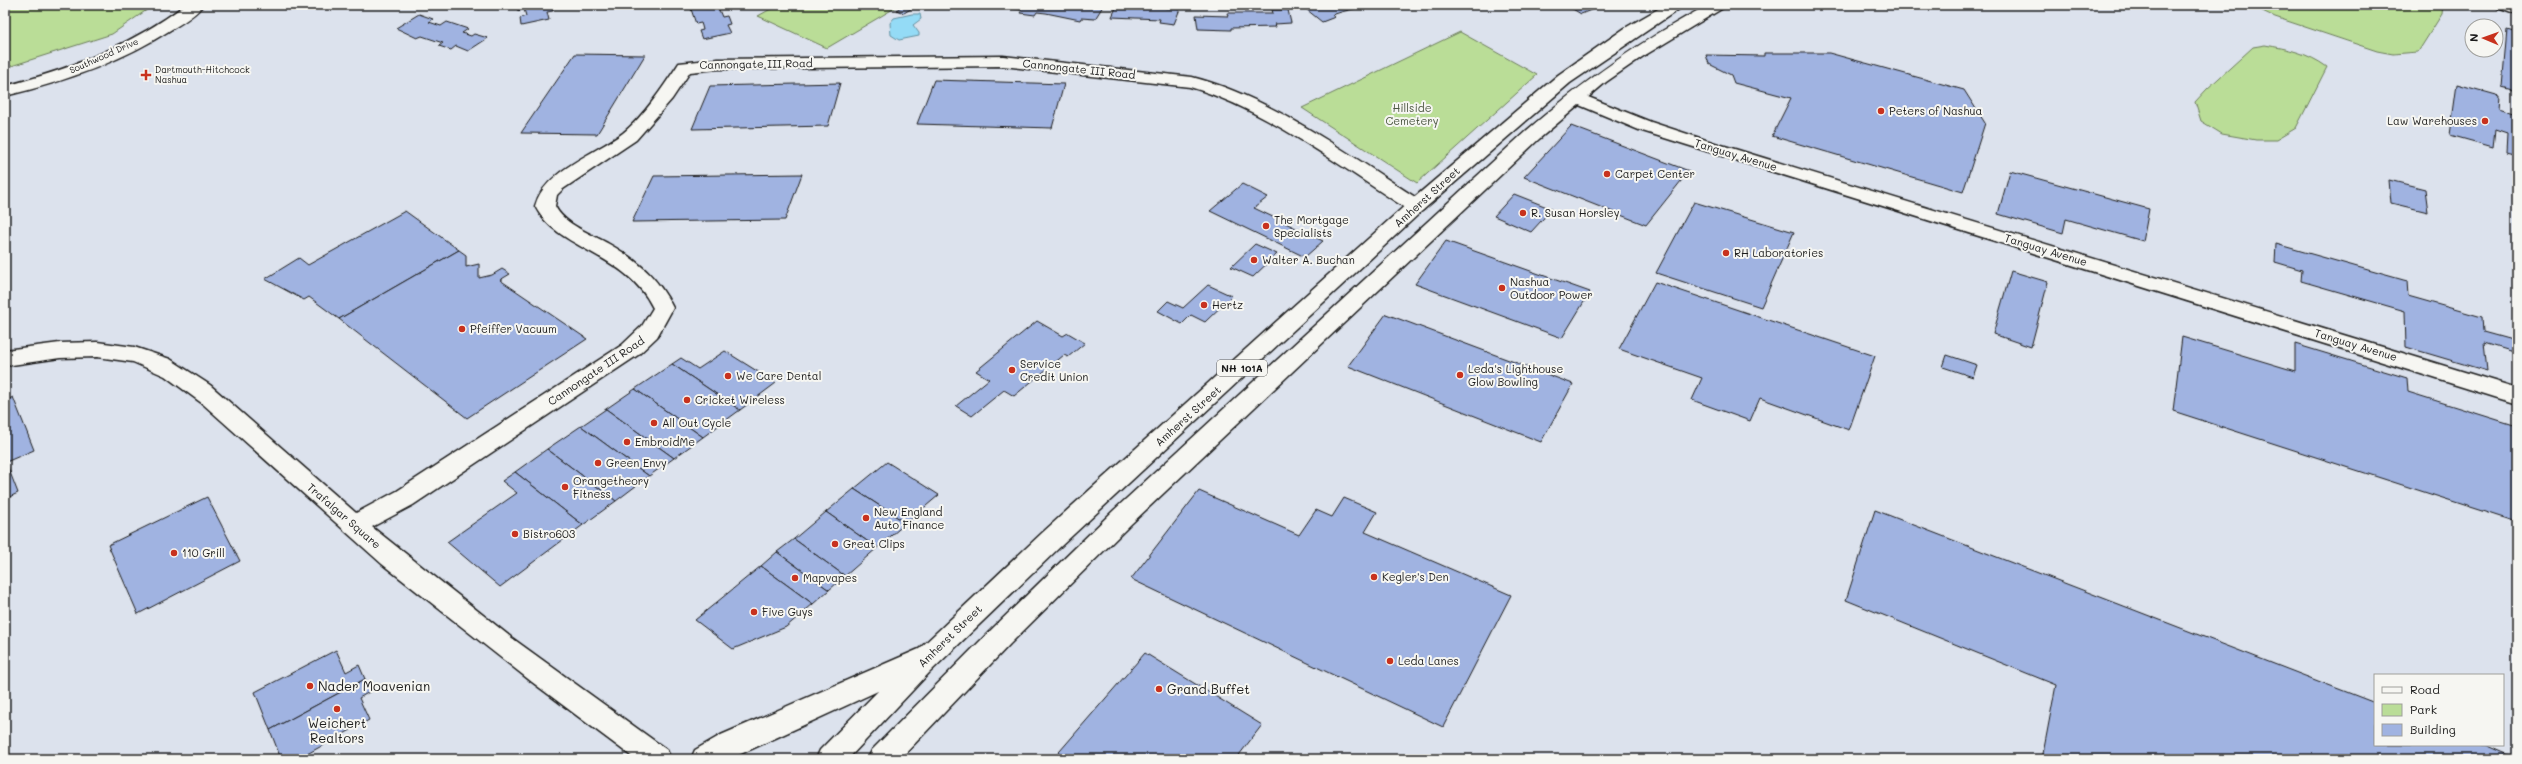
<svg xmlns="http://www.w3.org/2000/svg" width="2522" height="764" font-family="Mali,sans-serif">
	<rect width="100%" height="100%" fill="#dce2ed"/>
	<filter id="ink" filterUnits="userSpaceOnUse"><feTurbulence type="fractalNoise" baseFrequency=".025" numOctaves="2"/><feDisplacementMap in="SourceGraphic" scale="8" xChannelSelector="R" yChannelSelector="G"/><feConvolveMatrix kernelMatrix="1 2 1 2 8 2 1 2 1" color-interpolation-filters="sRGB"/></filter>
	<g filter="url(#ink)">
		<g fill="#badd97" stroke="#6b7c5a">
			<path d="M5 5H154L112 34 5 68Z"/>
			<path d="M778 5H900L827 48 758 16Z"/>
			<path d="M2250 5H2443L2442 14 2418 52 2393 54 2377 51 2275 17Z"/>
			<path d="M1460 32 1537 75 1417 183 1302 108Z"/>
			<path d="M2265 45C2288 49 2308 53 2327 67L2296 128 2276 140H2256L2222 134 2201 121 2195 102 2207 89 2253 47Z"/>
		</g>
		<path fill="#94dbf6" stroke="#648f9f" d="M912 14H920L921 19 913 25 919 33V36L899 40 891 35 890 23 894 18Z"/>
		<g fill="#a0b3e1" stroke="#1c1c1c">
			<path d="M517 5H552L553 11 547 12 549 20 521 26 520 18 526 16 524 9 518 11Z"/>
			<path d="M695 5H717L722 17 727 16 730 24 726 25 730 33 702 39 699 31 703 30 702 26 701 23 696 24 691 9 696 8Z"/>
			<path d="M904 5H909L914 7 904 13 896 10Z"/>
			<path d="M1009 5H1095L1103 6 1095 19 1081 18 1080 20 1046 13 1037 12 1035 15 1020 13 1022 10 1007 8Z"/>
			<path d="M1117 5H1166L1165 8 1180 9 1174 24 1159 22 1160 19 1112 17Z"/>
			<path d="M1318 5H1369L1341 12 1332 15 1335 17 1322 22 1306 9Z"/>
			<path d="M1566 5H1592L1596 8 1581 14Z"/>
			<path d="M1272 10H1288L1291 23 1275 24 1276 27 1231 28V30L1198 29 1196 15 1228 16 1227 13H1273Z"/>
			<path d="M419 14 433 19 429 22 441 26 447 22 468 29 462 33 471 36 474 34 488 38 468 51 456 46 451 50 439 46 443 43 422 36 417 38 396 28Z"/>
			<path d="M2507 30 2517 33V91L2502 87Z"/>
			<path d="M1764 53H1829L1964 90 1985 123 1963 192 1772 136 1791 98 1734 83 1731 75 1709 64 1706 55 1764 56Z"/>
			<path d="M575 54 645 55 597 134 521 133Z"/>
			<path d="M934 80 1064 84 1052 128 917 124Z"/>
			<path d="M840 83 828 126 692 129 710 86Z"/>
			<path d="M2457 84 2500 96 2499 108 2517 114V155L2506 152 2507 133 2495 129 2493 147 2450 135Z"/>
			<path d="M1571 126 1689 171 1646 225 1524 177Z"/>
			<path d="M2010 171 2149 209 2143 241 2066 219 2063 233 1998 214Z"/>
			<path d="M802 174 785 220 632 222 654 176Z"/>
			<path d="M2389 180 2425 189 2428 212 2391 203Z"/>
			<path d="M1242 184 1268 197 1254 208 1323 241 1305 257 1210 211Z"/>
			<path d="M1514 194 1552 209 1531 232 1494 216Z"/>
			<path d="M1694 202 1794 232 1761 307 1656 273Z"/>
			<path d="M405 211 459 250 339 319 309 297 304 300 265 279 299 258 308 265Z"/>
			<path d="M1446 241 1590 292 1562 338 1415 284Z"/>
			<path d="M1255 244 1277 254 1253 277 1231 267Z"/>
			<path d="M2276 244 2407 281 2408 296 2482 317 2483 332 2512 340 2514 352 2484 343 2487 371 2406 347 2405 311 2301 281 2302 270 2275 262Z"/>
			<path d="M459 250 466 255V267L479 264V278L492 275 502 269 510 274 500 280 587 339 467 418 339 319Z"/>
			<path d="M2011 271 2048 282 2031 347 1993 334Z"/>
			<path d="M1655 282 1875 356 1849 430 1760 398 1750 421 1692 400 1702 378 1619 349Z"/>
			<path d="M1208 285 1232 296 1205 322 1191 315 1182 324 1158 311 1168 301 1183 308Z"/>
			<path d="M1386 314 1573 384 1541 442 1348 366Z"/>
			<path d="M1037 321 1063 336 1068 333 1085 343 1068 357 1064 355 1014 396 1004 390 972 416 956 406 989 379 976 371Z"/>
			<path d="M2182 337 2295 371V344L2407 378 2408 392 2517 426V522L2173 411Z"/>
			<path d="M725 351 776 383 740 410 672 364 681 358 698 369Z"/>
			<path d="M1947 355 1977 365 1973 377 1943 367Z"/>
			<path d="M672 364 740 410 703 437 635 389Z"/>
			<path d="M635 389 703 437 674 458 606 409Z"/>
			<path d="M13 397 34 450 6 462 18 493 5 499V401Z"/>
			<path d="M606 409 674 458 649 476 581 426Z"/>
			<path d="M581 426 649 476 616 501 547 449Z"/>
			<path d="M547 449 616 501 583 525 515 472Z"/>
			<path d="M887 462 939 495 906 523 854 489Z"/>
			<path d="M515 472 583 525 500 587 447 542 517 493 502 481Z"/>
			<path d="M854 489 906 523 877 548 826 512Z"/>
			<path d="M1199 491 1299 535 1316 510 1332 517 1344 498 1377 512 1365 532 1511 595 1443 727 1131 579Z"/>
			<path d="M207 497 240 561 138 614 108 545Z"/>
			<path d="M1875 510 2375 703V745H2485L2517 759H2042L2056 685 1846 600Z"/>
			<path d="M826 512 877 548 845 576 794 539Z"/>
			<path d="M794 539 845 576 829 590 777 552Z"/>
			<path d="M777 552 829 590 813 604 761 566Z"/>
			<path d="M761 566 813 604 786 627 733 649 695 620Z"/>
			<path d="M336 650 346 672 359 665 365 679 270 730 255 692Z"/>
			<path d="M1145 653 1262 725 1236 759H1053Z"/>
			<path d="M365 679 371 691 359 698 369 720 298 759H281L270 730Z"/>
		</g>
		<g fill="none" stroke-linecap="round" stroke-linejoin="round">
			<g stroke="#1c1c1c" stroke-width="3">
				<g id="street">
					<path d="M185 5H203C196 15 182 23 172 29 121 62 64 82 5 96V86C69 70 132 45 185 5Z"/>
					<path d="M1003 56 1192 77C1272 97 1353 158 1423 202L1426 206 1423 210 1416 212 1409 210C1342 168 1266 109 1190 87L1003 66 718 69 690 72 672 99 636 140 563 189 557 195 555 206C564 225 592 234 609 244 638 260 659 279 673 308L657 337 638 355 413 505 372 527 512 638 667 750 671 759H635L532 682 382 564 203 404 165 376 133 362 97 357 60 358 5 366V350L60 343 97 342 134 347 170 359 210 385 356 513 397 491 622 345 642 326 653 308C626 252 558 251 535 206 544 171 595 154 623 133 644 116 664 86 679 63L718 59Z"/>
					<path d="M1578 93 1651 122 1715 143 2517 388V404L1639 130 1572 102 1569 98 1572 94Z"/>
				</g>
			</g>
			<g stroke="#1c1c1c" stroke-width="3">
				<path id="secondary" d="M2496 5H2517V15L2498 8Z"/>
			</g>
			<g stroke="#1c1c1c" stroke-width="3">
				<g id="highway">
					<path d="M1665 5H1685L1570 83 1423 210 1060 547 929 673 848 759H816L820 750 878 691 730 759H691L695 750 721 735 919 649 1042 533 1409 202 1558 75 1625 28Z"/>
					<path d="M1708 5H1728L1642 57 1606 82 1539 139 1131 524 1010 644 900 759H868L872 750 992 629 1114 510 1526 131C1584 81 1640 41 1708 5Z"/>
				</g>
			</g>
			<use href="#street" fill="#f6f6f2" fill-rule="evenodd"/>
			<use href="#secondary" fill="#f6f6f2" fill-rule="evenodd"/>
			<use href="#highway" fill="#f6f6f2" fill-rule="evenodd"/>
		</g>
	</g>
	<g fill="#c8321e" stroke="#f6f6f2" stroke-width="1.5">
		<path d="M144 69h4v4h4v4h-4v4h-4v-4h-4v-4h4z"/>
		<circle cx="1881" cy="111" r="4"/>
		<circle cx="2485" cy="121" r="4"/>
		<circle cx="1607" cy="174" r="4"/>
		<circle cx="1523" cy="213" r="4"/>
		<circle cx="1266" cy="226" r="4"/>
		<circle cx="1726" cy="253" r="4"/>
		<circle cx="1254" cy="260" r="4"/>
		<circle cx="1502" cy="288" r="4"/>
		<circle cx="1204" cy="305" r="4"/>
		<circle cx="462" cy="329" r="4"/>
		<circle cx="1012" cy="370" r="4"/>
		<circle cx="1460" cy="375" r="4"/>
		<circle cx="728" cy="376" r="4"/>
		<circle cx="687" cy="400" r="4"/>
		<circle cx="654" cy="423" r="4"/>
		<circle cx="627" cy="442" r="4"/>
		<circle cx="598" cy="463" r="4"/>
		<circle cx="565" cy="487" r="4"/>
		<circle cx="866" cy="518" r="4"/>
		<circle cx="515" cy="534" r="4"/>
		<circle cx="835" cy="544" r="4"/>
		<circle cx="174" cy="553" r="4"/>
		<circle cx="1374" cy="577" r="4"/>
		<circle cx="795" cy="578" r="4"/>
		<circle cx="754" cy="612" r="4"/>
		<circle cx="1390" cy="661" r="4"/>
		<circle cx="310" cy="686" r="4"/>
		<circle cx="1159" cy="689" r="4"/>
		<circle cx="337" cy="709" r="4"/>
	</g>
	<g text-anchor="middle" stroke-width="4" stroke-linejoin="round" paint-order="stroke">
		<g font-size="9" fill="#1c1c1c" stroke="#f6f6f2">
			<text transform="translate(104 56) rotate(-24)" y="3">Southwood Drive</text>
		</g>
		<g font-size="9" fill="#1c1c1c" stroke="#f6f6f2" text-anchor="start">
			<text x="155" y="73">Dartmouth-Hitchcock<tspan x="155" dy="10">Nashua</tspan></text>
		</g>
		<rect fill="#f6f6f2" stroke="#5d5d5c" stroke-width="1" x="1217" y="360" width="50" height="16" rx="3"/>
		<g font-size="10" font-weight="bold" fill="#1c1c1c">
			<text x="1242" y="372">NH 101A</text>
		</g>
		<g font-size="11" fill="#1c1c1c" stroke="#f6f6f2">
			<text transform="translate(756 64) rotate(-1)" y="4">Cannongate III Road</text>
			<text transform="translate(1079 69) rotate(6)" y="4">Cannongate III Road</text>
			<text transform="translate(1736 155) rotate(17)" y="4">Tanguay Avenue</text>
			<text transform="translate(1427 197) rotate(-42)" y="4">Amherst Street</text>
			<text transform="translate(2046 250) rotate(17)" y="4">Tanguay Avenue</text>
			<text transform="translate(2356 345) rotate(17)" y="4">Tanguay Avenue</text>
			<text transform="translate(596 371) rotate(-34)" y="4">Cannongate III Road</text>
			<text transform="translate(1188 416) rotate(-42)" y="4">Amherst Street</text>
			<text transform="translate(344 516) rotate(41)" y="4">Trafalgar Square</text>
			<text transform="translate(950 636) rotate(-44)" y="4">Amherst Street</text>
		</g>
		<g font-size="11" fill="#4b5641" stroke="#f6f6f2">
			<text x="1412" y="112">Hillside<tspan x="1412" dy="13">Cemetery</tspan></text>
		</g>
		<g font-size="11" fill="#1c1c1c" stroke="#f6f6f2" text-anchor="start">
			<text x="1889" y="115">Peters of Nashua</text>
			<text x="2477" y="125" text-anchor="end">Law Warehouses</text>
			<text x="1615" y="178">Carpet Center</text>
			<text x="1531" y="217">R. Susan Horsley</text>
			<text x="1274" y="224">The Mortgage<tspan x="1274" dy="13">Specialists</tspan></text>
			<text x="1734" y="257">RH Laboratories</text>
			<text x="1262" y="264">Walter A. Buchan</text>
			<text x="1510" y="286">Nashua<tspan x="1510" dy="13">Outdoor Power</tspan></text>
			<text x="1212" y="309">Hertz</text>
			<text x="470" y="333">Pfeiffer Vacuum</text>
			<text x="1020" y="368">Service<tspan x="1020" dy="13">Credit Union</tspan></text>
			<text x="1468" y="373">Leda's Lighthouse<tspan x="1468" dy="13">Glow Bowling</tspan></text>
			<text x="736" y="380">We Care Dental</text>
			<text x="695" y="404">Cricket Wireless</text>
			<text x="662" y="427">All Out Cycle</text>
			<text x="635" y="446">EmbroidMe</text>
			<text x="606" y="467">Green Envy</text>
			<text x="573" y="485">Orangetheory<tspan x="573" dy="13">Fitness</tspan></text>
			<text x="874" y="516">New England<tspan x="874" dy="13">Auto Finance</tspan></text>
			<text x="523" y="538">Bistro603</text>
			<text x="843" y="548">Great Clips</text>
			<text x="182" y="557">110 Grill</text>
			<text x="1382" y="581">Kegler's Den</text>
			<text x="803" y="582">Mapvapes</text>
			<text x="762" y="616">Five Guys</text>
			<text x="1398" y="665">Leda Lanes</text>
		</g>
		<g font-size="13" fill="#1c1c1c" stroke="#f6f6f2" text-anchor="start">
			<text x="318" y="691">Nader Moavenian</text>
			<text x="1167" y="694">Grand Buffet</text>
			<text x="337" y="728" text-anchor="middle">Weichert<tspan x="337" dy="15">Realtors</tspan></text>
		</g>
	</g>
	<rect width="2522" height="764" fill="none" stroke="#f6f6f2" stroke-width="20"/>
	<rect x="10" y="10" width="2502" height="744" fill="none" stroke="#1c1c1c" stroke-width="1.5" filter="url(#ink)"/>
	<rect x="2374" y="674" width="130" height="72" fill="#f6f6f2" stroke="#9f9f9c"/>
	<rect x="2382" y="687" width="20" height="6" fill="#f6f6f2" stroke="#9f9f9c"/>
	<text x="2410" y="694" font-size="12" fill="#1c1c1c">Road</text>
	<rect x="2382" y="704" width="20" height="12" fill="#badd97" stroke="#9f9f9c"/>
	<text x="2410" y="714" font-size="12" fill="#1c1c1c">Park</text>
	<rect x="2382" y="724" width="20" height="12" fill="#a0b3e1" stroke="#9f9f9c"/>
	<text x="2410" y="734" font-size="12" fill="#1c1c1c">Building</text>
	<g transform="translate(2484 38) rotate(272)"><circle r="19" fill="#f6f6f2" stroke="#9f9f9c"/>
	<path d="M0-3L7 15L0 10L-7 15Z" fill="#c8321e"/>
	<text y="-6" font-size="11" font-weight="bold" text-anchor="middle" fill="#1c1c1c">N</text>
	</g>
</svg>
